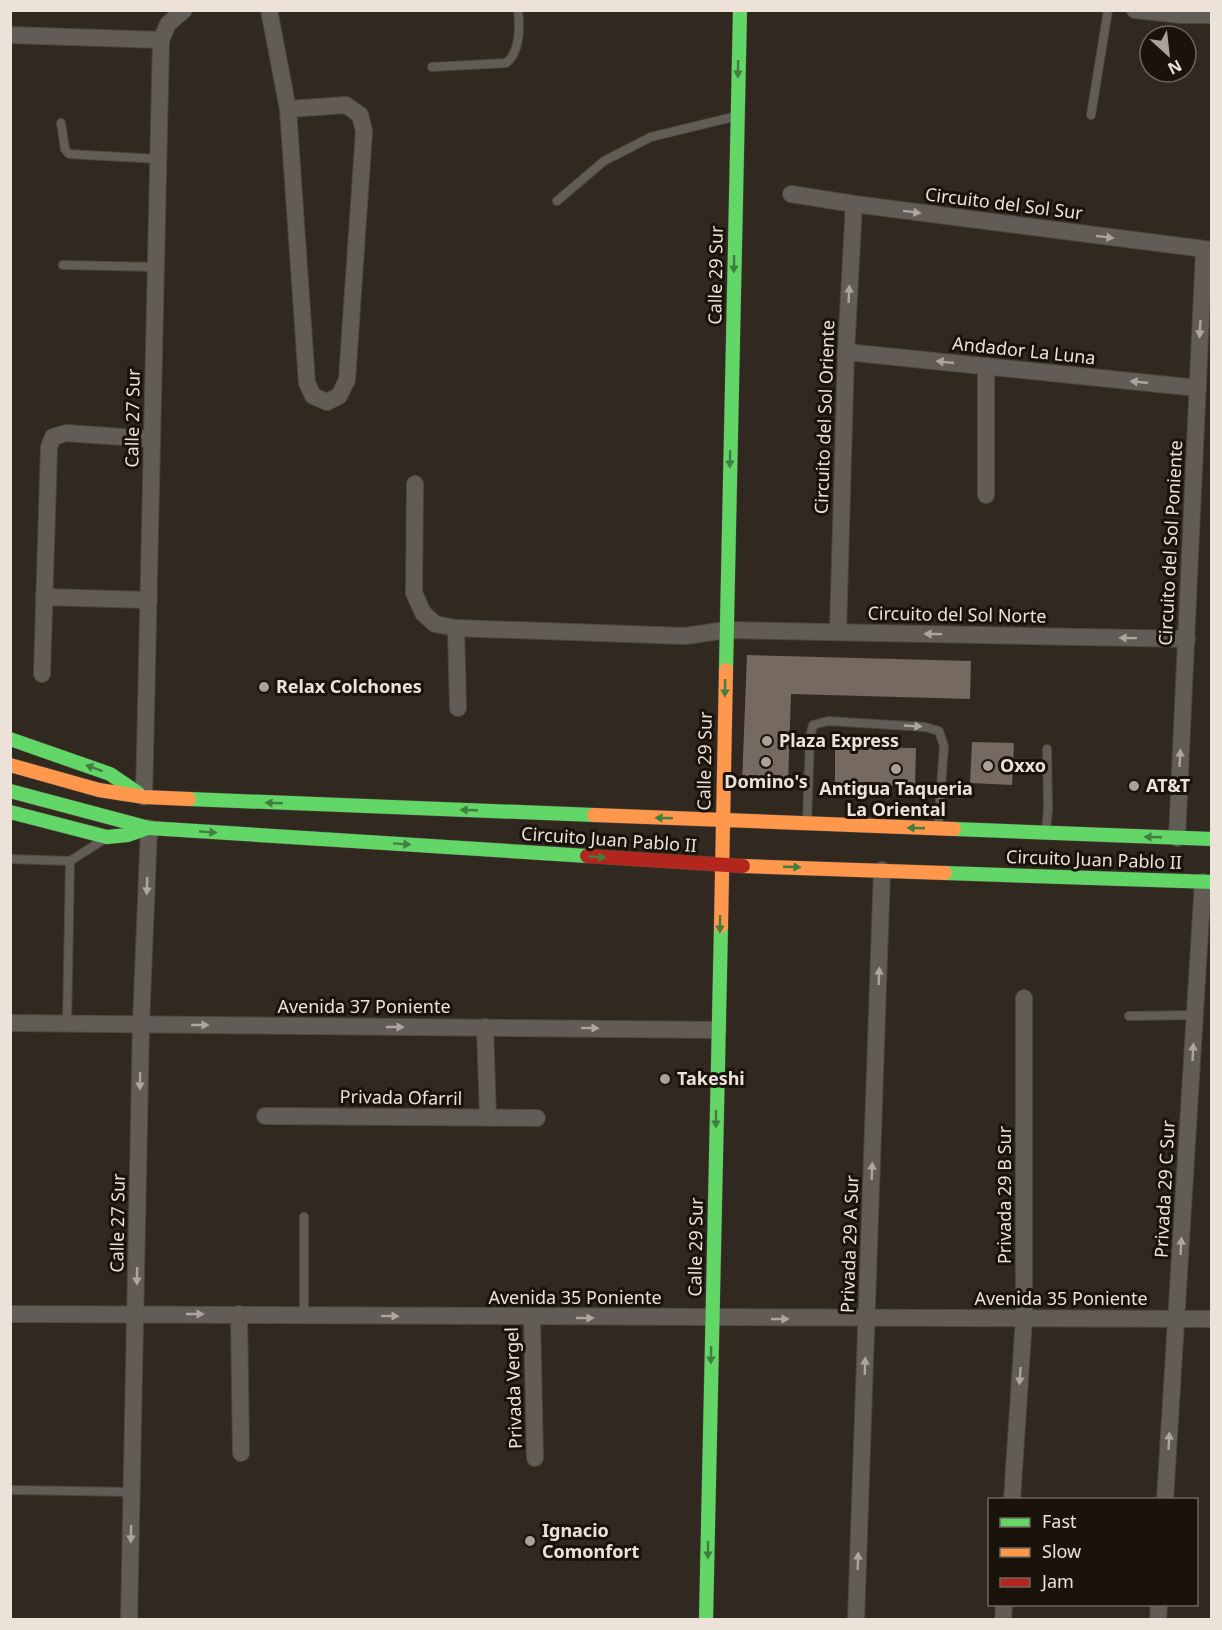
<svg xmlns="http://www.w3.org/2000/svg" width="1222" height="1630" font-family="'Noto Sans',sans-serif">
	<rect width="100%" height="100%" fill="#312920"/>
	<g fill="#76695f">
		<path d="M747 655 971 661 970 699 791 694 788 784 742 783Z"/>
		<path d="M972 742 1014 743 1012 785 970 783Z"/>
		<path d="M835 747 916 748 915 786H835Z"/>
	</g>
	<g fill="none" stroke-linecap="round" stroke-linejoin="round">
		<g stroke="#4d473f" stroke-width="10">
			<g id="lane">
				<path d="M432 67 506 63C520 53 520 27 518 10"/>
				<path d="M1091 115 1108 10"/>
				<path d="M61 123 65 149 69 154 158 159"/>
				<path d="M557 201 604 161 651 137 737 116"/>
				<path d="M63 265 156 267"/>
				<path d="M807 822 810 737 813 725 828 721 925 727 939 731 944 746 938 828"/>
				<path d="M1046 832 1048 809 1047 749"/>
				<path d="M10 859 70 861 103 840"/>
				<path d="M1129 1016 1195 1015"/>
				<path d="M67 1024 70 861"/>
				<path d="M304 1217V1315"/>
				<path d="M13 1490 132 1492"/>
			</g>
		</g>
		<g stroke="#4d473f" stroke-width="18">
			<g id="street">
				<path d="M269 10 288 109 307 383 313 396 327 402 339 396 347 380 364 131 360 115 346 105 288 109"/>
				<path d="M1135 10 1181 15H1212"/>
				<path d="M10 35 161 40"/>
				<path d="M791 194 854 204 1212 250"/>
				<path d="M846 352 1198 388"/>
				<path d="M415 484 414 593 423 613 435 624 456 628 685 636 726 630 1187 639"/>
				<path d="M986 495V366"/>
				<path d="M44 597 149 600"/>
				<path d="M456 628 458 708"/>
				<path d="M838 632 846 352 854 204"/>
				<path d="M42 674 49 447 53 437 66 433 152 439"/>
				<path d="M144 797 161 40 168 24 184 10"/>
				<path d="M1177 838 1204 250"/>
				<path d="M10 1023 718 1030"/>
				<path d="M485 1027 488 1118"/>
				<path d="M265 1116 537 1118"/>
				<path d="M10 1314 1212 1319"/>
				<path d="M239 1314 241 1453"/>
				<path d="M532 1317 535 1458"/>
				<path d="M1012 1500 1024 1318V998"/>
				<path d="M1165 1500 1203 882"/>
				<path d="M129 1620 141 1024 149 828"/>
				<path d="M856 1620 882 870"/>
				<path d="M1003 1620 1004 1604"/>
				<path d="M1158 1620 1159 1604"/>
			</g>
		</g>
		<g stroke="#4d473f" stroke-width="15">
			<g id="fast">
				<path d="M726 670 740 10"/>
				<path d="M10 739 110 774 138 793"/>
				<path d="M10 791 149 828 587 856"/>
				<path d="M189 799 594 815"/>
				<path d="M10 812 107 837 128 835 148 828"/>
				<path d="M954 829 1212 839"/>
				<path d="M945 873 1212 882"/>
				<path d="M706 1620 721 926"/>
			</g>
		</g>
		<g stroke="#4d473f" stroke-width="15">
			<g id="slow">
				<path d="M10 765 99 790 144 797 189 799"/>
				<path d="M594 815 954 829"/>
				<path d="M743 866 945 873"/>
				<path d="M721 926 726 670"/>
			</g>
		</g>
		<g stroke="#4d473f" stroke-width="15">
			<path id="jam" d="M587 856 743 866"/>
		</g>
		<use href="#lane" stroke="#615d56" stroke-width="8"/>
		<use href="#street" stroke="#615d56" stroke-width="16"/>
		<use href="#fast" stroke="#63d668" stroke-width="14"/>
		<use href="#slow" stroke="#ff974d" stroke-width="14"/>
		<use href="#jam" stroke="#b3261e" stroke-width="14"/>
	</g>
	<defs><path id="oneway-solid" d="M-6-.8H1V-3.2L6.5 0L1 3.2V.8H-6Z" transform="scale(1.5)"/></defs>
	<g fill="#427e3f">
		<use href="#oneway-solid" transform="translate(738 69) rotate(91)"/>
		<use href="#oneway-solid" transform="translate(734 264) rotate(91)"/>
		<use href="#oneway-solid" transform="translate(730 459) rotate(91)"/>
		<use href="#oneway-solid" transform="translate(725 688) rotate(91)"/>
		<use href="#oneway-solid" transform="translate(94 768) rotate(-160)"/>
		<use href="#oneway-solid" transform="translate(274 803) rotate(-178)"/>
		<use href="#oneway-solid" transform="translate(469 810) rotate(-178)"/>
		<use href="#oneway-solid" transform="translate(664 818) rotate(-178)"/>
		<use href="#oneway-solid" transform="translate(916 828) rotate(-178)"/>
		<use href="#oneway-solid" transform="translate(208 832) rotate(4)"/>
		<use href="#oneway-solid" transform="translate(1153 837) rotate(-178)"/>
		<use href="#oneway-solid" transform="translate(402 844) rotate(4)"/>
		<use href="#oneway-solid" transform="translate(597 857) rotate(4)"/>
		<use href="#oneway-solid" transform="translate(792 867) rotate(2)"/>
		<use href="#oneway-solid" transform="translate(720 924) rotate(91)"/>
		<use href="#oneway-solid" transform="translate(716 1119) rotate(91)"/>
		<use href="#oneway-solid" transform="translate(711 1355) rotate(91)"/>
		<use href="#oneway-solid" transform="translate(708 1550) rotate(91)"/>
	</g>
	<g fill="#ada69e">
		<use href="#oneway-solid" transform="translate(912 212) rotate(7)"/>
		<use href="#oneway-solid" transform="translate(1105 237) rotate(7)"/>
		<use href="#oneway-solid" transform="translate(849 294) rotate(-87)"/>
		<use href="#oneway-solid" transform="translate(1200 329) rotate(93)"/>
		<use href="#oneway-solid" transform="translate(945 362) rotate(-174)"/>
		<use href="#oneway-solid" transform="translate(1139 382) rotate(-174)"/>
		<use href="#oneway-solid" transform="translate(933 634) rotate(-179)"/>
		<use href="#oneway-solid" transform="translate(1128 638) rotate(-179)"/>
		<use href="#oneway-solid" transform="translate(913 726) rotate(3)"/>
		<use href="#oneway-solid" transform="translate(1180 758) rotate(-87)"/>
		<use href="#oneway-solid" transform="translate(147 886) rotate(92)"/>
		<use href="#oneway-solid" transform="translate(879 976) rotate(-88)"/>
		<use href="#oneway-solid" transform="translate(200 1025)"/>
		<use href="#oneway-solid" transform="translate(395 1027)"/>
		<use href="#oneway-solid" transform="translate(590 1028) rotate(1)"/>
		<use href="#oneway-solid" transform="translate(1193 1052) rotate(-87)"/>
		<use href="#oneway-solid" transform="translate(140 1081) rotate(91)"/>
		<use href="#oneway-solid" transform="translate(872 1171) rotate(-88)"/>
		<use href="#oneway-solid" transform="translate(1181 1246) rotate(-87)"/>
		<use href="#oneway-solid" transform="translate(137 1276) rotate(91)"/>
		<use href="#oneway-solid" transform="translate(195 1314)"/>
		<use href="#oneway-solid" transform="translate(390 1316) rotate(1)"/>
		<use href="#oneway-solid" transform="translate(585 1318)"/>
		<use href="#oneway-solid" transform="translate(780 1319)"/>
		<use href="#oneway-solid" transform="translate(865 1366) rotate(-88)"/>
		<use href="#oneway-solid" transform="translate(1020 1376) rotate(94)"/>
		<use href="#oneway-solid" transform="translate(1169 1441) rotate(-87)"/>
		<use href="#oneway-solid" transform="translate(131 1534) rotate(91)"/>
		<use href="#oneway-solid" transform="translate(858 1561) rotate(-88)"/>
	</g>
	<g fill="#aba198" stroke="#1a130c" stroke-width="2">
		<circle cx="264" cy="687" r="6"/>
		<circle cx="767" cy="741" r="6"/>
		<circle cx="766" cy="762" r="6"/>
		<circle cx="988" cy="766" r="6"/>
		<circle cx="896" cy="769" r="6"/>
		<circle cx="1134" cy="786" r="6"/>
		<circle cx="665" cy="1079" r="6"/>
		<circle cx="530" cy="1541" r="6"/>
	</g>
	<g text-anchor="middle" stroke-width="6" stroke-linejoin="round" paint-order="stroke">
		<g font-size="18" fill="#ece2d8" stroke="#1a130c">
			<text transform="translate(1004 204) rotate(7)" y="6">Circuito del Sol Sur</text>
			<text transform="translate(716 275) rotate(-89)" y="6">Calle 29 Sur</text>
			<text transform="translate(1024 351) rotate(6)" y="6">Andador La Luna</text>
			<text transform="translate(825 417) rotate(-88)" y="6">Circuito del Sol Oriente</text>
			<text transform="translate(133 418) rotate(-89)" y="6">Calle 27 Sur</text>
			<text transform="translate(1171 543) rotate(-87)" y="6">Circuito del Sol Poniente</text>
			<text transform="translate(957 615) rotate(1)" y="6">Circuito del Sol Norte</text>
			<text transform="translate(705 761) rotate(-89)" y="6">Calle 29 Sur</text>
			<text transform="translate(609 840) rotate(4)" y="6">Circuito Juan Pablo II</text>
			<text transform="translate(1094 860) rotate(2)" y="6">Circuito Juan Pablo II</text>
			<text x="364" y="1013">Avenida 37 Poniente</text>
			<text transform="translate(401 1098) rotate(1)" y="6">Privada Ofarril</text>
			<text transform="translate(1165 1189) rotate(-87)" y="6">Privada 29 C Sur</text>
			<text transform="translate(1005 1195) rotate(-90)" y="6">Privada 29 B Sur</text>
			<text transform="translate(118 1223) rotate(-89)" y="6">Calle 27 Sur</text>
			<text transform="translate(850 1244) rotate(-88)" y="6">Privada 29 A Sur</text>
			<text transform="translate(696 1247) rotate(-89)" y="6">Calle 29 Sur</text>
			<text x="575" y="1304">Avenida 35 Poniente</text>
			<text x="1061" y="1305">Avenida 35 Poniente</text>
			<text transform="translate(514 1388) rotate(-92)" y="6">Privada Vergel</text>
		</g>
		<g font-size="18" font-weight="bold" fill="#ece2d8" stroke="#1a130c" text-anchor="start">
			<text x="276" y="693">Relax Colchones</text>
			<text x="779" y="747">Plaza Express</text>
			<text x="1000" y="772">Oxxo</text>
			<text x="766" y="788" text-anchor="middle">Domino's</text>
			<text x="1146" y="792">AT&amp;T</text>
			<text x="896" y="795" text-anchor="middle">Antigua Taqueria<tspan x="896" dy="21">La Oriental</tspan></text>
			<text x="677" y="1085">Takeshi</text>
			<text x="542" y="1537">Ignacio<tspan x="542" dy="21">Comonfort</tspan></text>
		</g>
	</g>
	<rect width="1222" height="1630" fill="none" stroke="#ece2d8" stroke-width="24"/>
	<rect x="988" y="1498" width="210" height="108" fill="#1a130c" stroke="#6e665e" stroke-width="1.5"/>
	<rect x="1000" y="1518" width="30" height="9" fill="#63d668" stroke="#6e665e" stroke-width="1.5"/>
	<text x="1042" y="1528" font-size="18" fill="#ece2d8">Fast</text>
	<rect x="1000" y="1548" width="30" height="9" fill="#ff974d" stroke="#6e665e" stroke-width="1.5"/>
	<text x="1042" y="1558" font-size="18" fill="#ece2d8">Slow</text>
	<rect x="1000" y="1578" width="30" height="9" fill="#b3261e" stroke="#6e665e" stroke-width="1.5"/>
	<text x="1042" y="1588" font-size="18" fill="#ece2d8">Jam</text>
	<g transform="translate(1168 54) rotate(153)"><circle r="28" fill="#1a130c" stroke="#6e665e" stroke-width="1.5"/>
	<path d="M0-4.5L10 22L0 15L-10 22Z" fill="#aba198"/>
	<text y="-9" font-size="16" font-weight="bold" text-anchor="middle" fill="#ece2d8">N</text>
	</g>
</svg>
